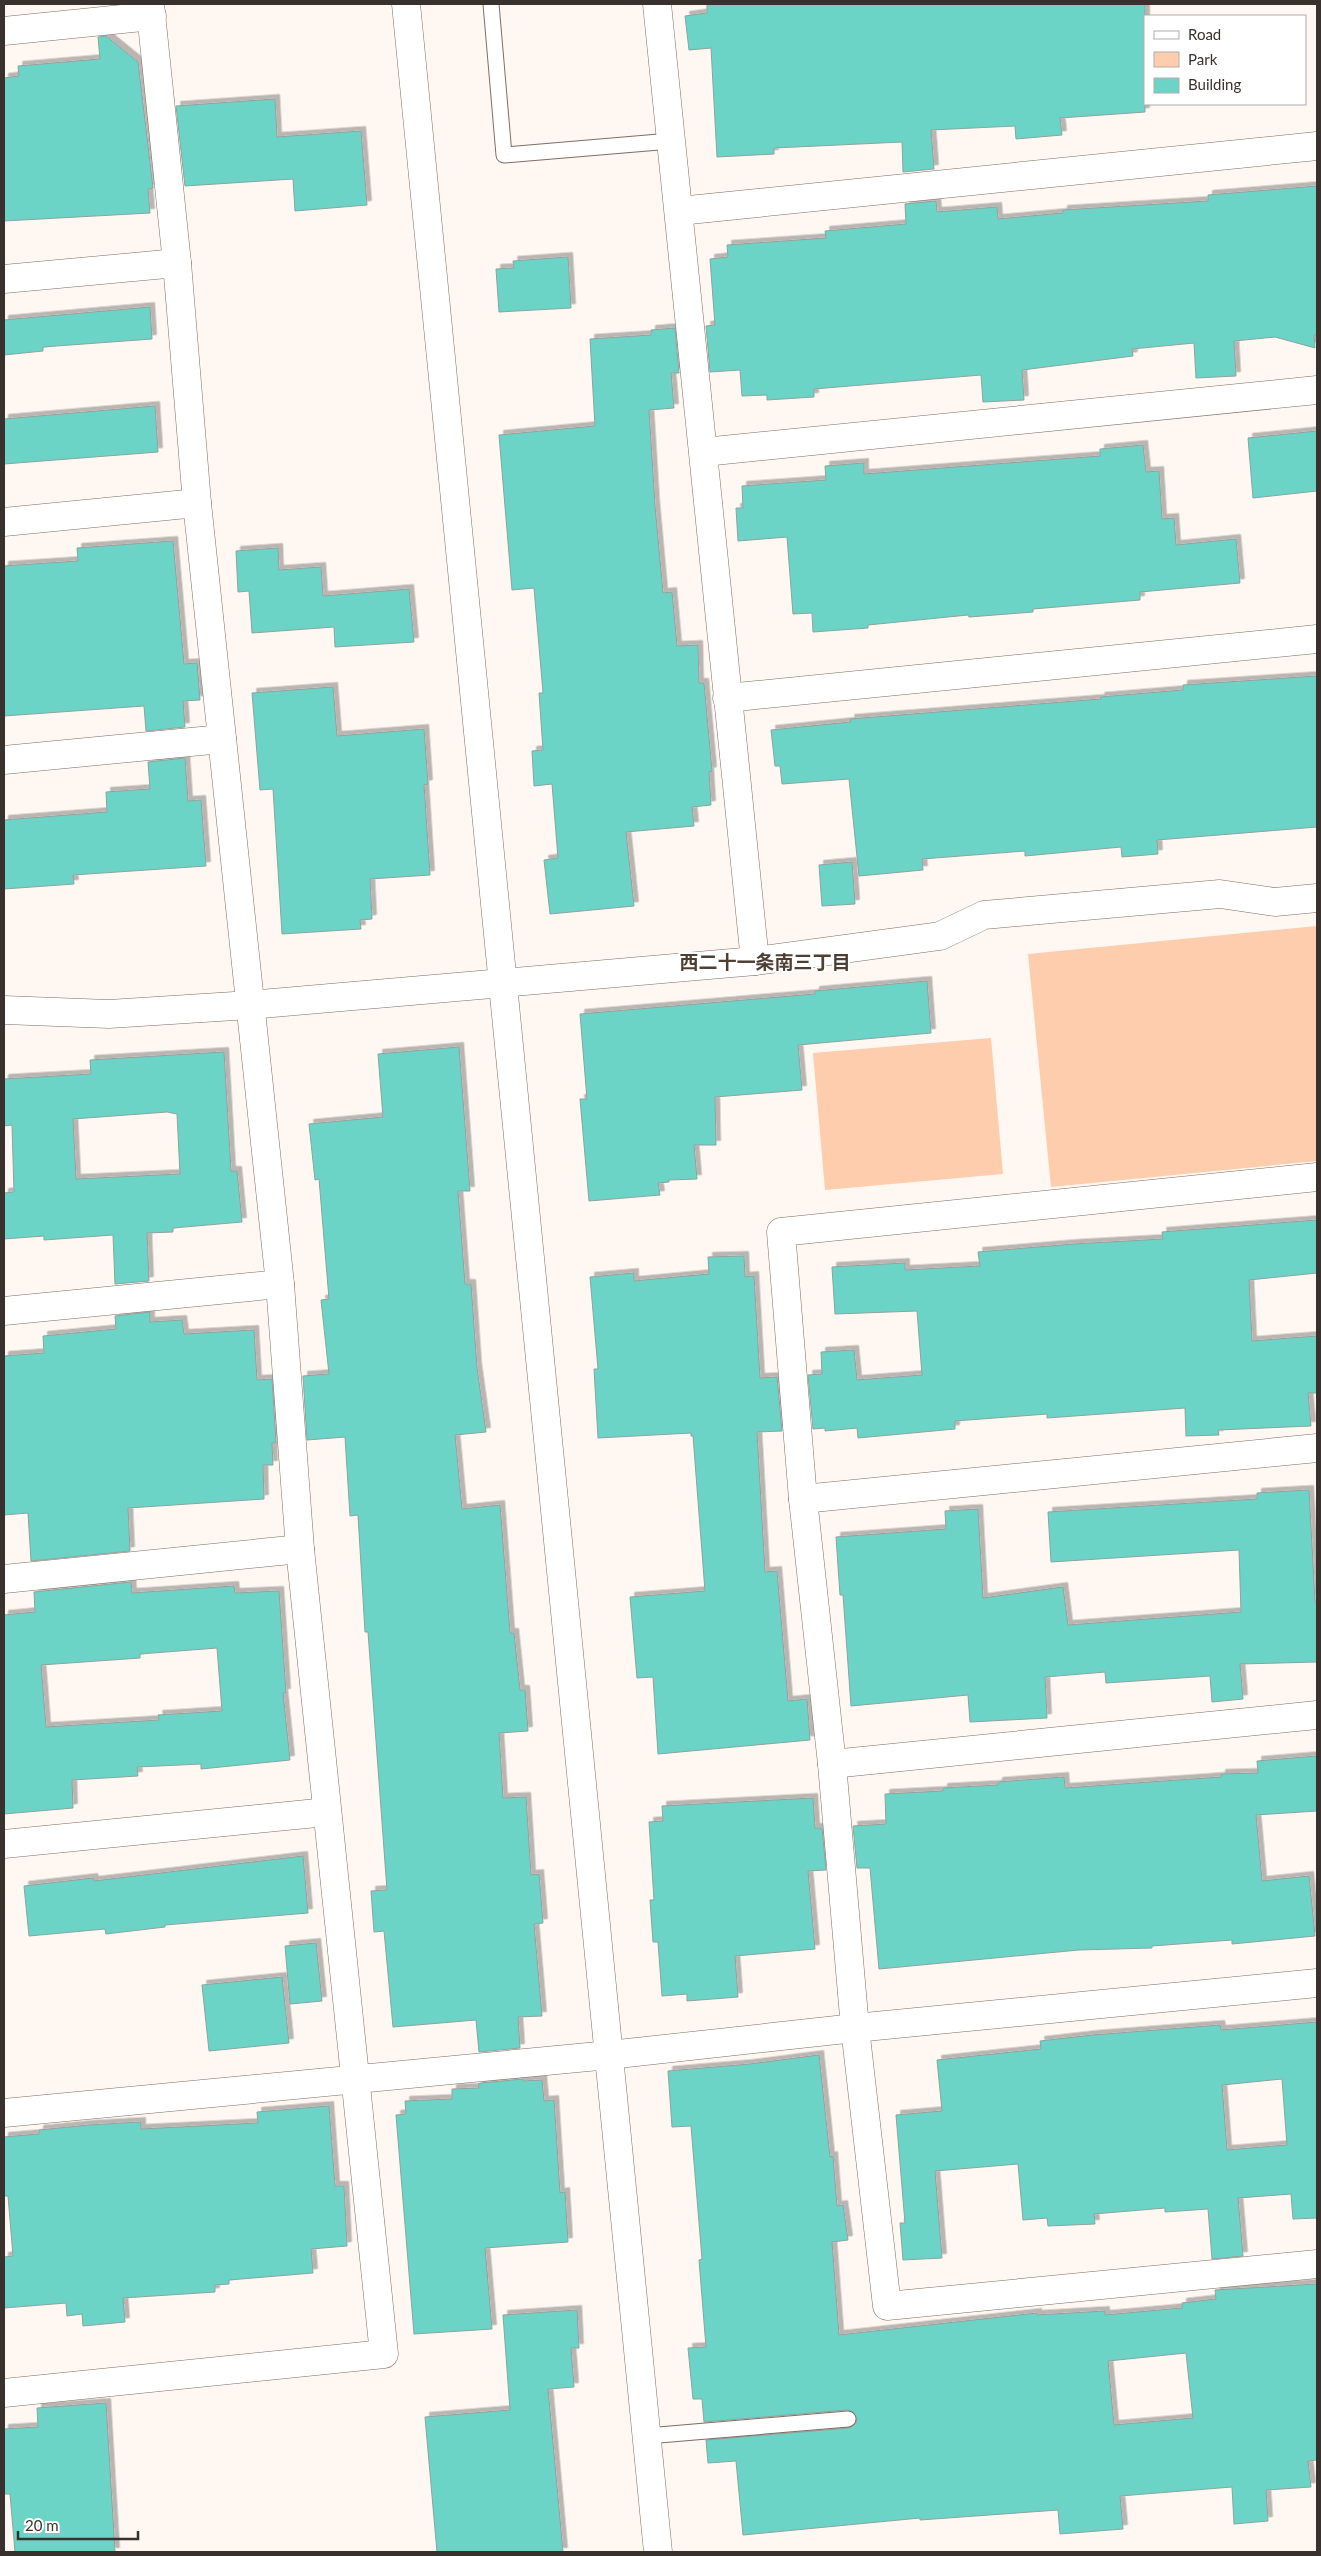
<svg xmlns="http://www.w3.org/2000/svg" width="1321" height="2556" font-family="Lato,'Noto Sans JP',sans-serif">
	<defs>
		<filter id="shadow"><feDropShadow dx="4.5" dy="-4.5" stdDeviation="0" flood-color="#0004"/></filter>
	</defs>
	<rect width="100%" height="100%" fill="#fff7f2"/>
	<g fill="#fecdad">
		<path d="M1317 926V1161L1051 1187 1028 954Z"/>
		<path d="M991 1038 1003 1174 825 1190 813 1053Z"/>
	</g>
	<g fill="#6cd4c6" stroke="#8ca39f" fill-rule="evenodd" filter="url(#shadow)">
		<path d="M707 4H1145V112L1060 118 1062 135 1016 139 1015 126 931 130 934 169 903 172 902 142 774 148V154L717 157 711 48 689 50 685 16 707 13Z"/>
		<path d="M106 36 138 62 153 188 148 189 150 213 4 221V78L19 76 18 66 100 59 98 37Z"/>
		<path d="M275 99 277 137 361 131 367 205 295 211 293 179 185 186 176 106Z"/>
		<path d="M1317 186V335H1314L1315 348 1275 337 1234 341 1236 376 1196 378 1194 343 1132 349 1133 356 1022 370 1024 400 983 402 981 375 814 389V397L767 400V395L742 396 740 370 710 372 706 326 715 325 710 259 728 257 727 245 826 238 825 231 906 224 905 204 936 201 937 212 997 207 998 219 1063 213V210L1208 201V195Z"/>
		<path d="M568 257 571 308 499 312 496 269 514 268 513 261Z"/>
		<path d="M150 307 152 339 43 347V351L4 355V320Z"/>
		<path d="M675 328 679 373H671L674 408 649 410 655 506 663 593 672 592 677 646 698 645 699 683H704L712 771 709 772 711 805 692 807 694 826 626 832 634 906 550 914 544 860 558 858 552 784 534 786 532 751 543 750 539 693H543L534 588 512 590 499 435 595 426 590 339 651 335V330Z"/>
		<path d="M155 406 158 452 4 464V419Z"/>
		<path d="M1317 431V491L1253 498 1248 438Z"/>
		<path d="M1143 445 1146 472 1159 471 1162 519 1174 518 1176 545 1236 539 1240 583 1140 592V600L1033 609V612L969 617 968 615 868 625V628L813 632 812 613 793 614 787 537 738 541 736 508H743L742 486 826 480 825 466 864 463V474L1100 456V449Z"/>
		<path d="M173 541 184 664 197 663 200 700 183 701 185 727 146 731 144 706 4 716V566L78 561 77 548Z"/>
		<path d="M278 548 279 570 321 567 323 596 409 589 414 642 335 647 334 627 252 633 249 591 238 592 236 551Z"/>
		<path d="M1317 676V827L1157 840 1158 854 1122 857 1121 847 1025 856V851L922 859 923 870 859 876 849 779 782 784 780 766H775L771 730 851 722 850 719 1101 699 1100 697 1183 690V685Z"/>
		<path d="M333 687 337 736 424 729 428 784 424 785 430 875 370 879 372 919 360 920 361 929 282 934 273 789 260 790 252 693Z"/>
		<path d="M185 758 188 801 201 800 206 866 73 875 74 884 4 889V820L107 812 106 792 150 789 148 762Z"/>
		<path d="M852 862 855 904 822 906 819 865Z"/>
		<path d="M927 981 931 1033 798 1045 802 1090 715 1097 716 1145H694L697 1179 669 1180V1182L658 1183 660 1195 589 1201 580 1099H587L580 1014 815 994V991Z"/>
		<path d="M459 1047 470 1191H458L465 1284H471L477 1368 486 1432 455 1435 462 1509 500 1505 510 1633H514L520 1690H525L528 1731 499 1733 503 1798 526 1797 531 1875 539 1874 543 1923 534 1924 542 2016 518 2017 520 2048 479 2052 476 2020 393 2027 384 1931 374 1932 371 1891 387 1890 368 1632H365L358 1515 350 1516 345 1437 307 1440 303 1376 329 1374 321 1300 329 1299 319 1179 315 1180 309 1124 383 1117 378 1054Z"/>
		<path d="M224 1052 231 1171H237L242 1222 173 1228V1232L147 1233 149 1281 115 1284 113 1235 44 1240V1236L4 1239V1193L14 1192 12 1125 4 1126V1079L91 1074 90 1060ZM167 1112 177 1114 180 1174 76 1179 73 1119Z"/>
		<path d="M1317 1220V1273L1249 1280 1252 1341 1317 1336V1393H1308L1311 1426 1218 1430 1219 1435 1186 1436 1185 1408 1047 1418V1414L955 1421V1429L858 1438 857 1428 825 1431V1428L813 1429 808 1375 822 1374 821 1352 854 1350 857 1380 922 1375 917 1311 835 1314 832 1267 905 1263V1270L980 1266 978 1252 1074 1244 1163 1239 1162 1232Z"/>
		<path d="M744 1256 745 1277 754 1276 760 1378 777 1377 782 1431 757 1432 765 1572 777 1571 788 1701 807 1699 810 1740 658 1754 653 1677 637 1678 630 1597 705 1591 693 1436H691V1433L598 1438 594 1369H598L590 1277 634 1273V1281L709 1274 708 1257Z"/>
		<path d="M150 1312V1322L182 1320 184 1334 254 1330 257 1380 272 1379 276 1443H272L273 1465H263L264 1499 128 1508 130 1551 31 1561 28 1513 4 1515V1356L44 1353 43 1336 116 1329 115 1316Z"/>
		<path d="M1309 1490 1315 1602H1317V1662L1240 1664 1243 1699 1212 1702 1210 1676 1106 1683 1105 1672 1045 1677 1047 1718 970 1722 968 1695 851 1706 843 1595H840L836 1537 946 1529 945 1511 978 1509 983 1598 1063 1587 1068 1625 1241 1612 1239 1550 1051 1562 1048 1512 1257 1499V1493Z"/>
		<path d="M131 1582 132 1593 234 1586 235 1593 279 1591 286 1693H283L290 1760 201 1769V1764L137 1767 138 1776 72 1780 73 1808 4 1814V1615L35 1612 34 1592ZM217 1648 222 1711 158 1715 159 1720 46 1727 41 1665 140 1658V1654Z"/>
		<path d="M1317 1756V1811L1256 1815 1262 1881 1309 1876 1315 1936 1232 1944V1940L1152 1946V1948L1079 1950 879 1969 870 1868H857L853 1826 886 1824 885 1794 943 1791V1788L998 1785V1782L1064 1777 1065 1788 1221 1777V1774L1258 1773 1257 1761Z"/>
		<path d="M813 1798 815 1828H822L826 1870 808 1871 815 1949 735 1956 738 1997 687 2001V1994L662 1996 658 1942H653L650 1900H654L649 1822 663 1821 662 1806Z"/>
		<path d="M303 1856 308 1913 165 1925V1927L106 1934 105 1929 29 1936 24 1886 93 1878 94 1881Z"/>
		<path d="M316 1943 322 2001 290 2004 285 1946Z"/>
		<path d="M282 1977 289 2043 209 2051 202 1985Z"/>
		<path d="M1317 2022V2218L1293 2219 1291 2194 1238 2198 1243 2256 1212 2259 1208 2209 1165 2212V2208L1094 2214 1095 2224 1048 2226 1047 2218 1023 2220 1018 2164 935 2171 942 2258 903 2260 900 2223H905L896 2115 942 2111 937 2060 1041 2049 1040 2041 1093 2035 1220 2025 1221 2030ZM1282 2079 1287 2145 1227 2150 1222 2085Z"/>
		<path d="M819 2055 830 2157 833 2156 837 2206 843 2205 848 2240 832 2242 839 2335 1037 2313V2315L1105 2311V2315L1182 2308V2303L1216 2299 1215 2290 1317 2284V2460L1308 2461 1311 2487 1266 2490 1268 2521 1234 2524 1232 2487 1120 2496 1123 2529 1060 2534 1058 2510 920 2520V2518L743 2535 736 2461 708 2463 706 2440 849 2428 856 2423 857 2418 852 2411 847 2410 704 2422 702 2399H693L688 2348 706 2347 699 2260 702 2259 691 2126 672 2127 668 2071 750 2064ZM1186 2353 1193 2418 1114 2425 1108 2361Z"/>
		<path d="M523 2079V2081L542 2080 544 2101 554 2100 560 2193 565 2192 568 2242 485 2248 492 2329 414 2334 396 2115 406 2114 405 2101 452 2099V2089L479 2088 478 2084 481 2083Z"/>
		<path d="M329 2106 335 2186H344L347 2246 311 2249 313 2273 229 2280V2284L215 2285V2292L123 2298 125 2322 83 2326 82 2314 67 2316 66 2303 4 2308V2257L13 2256 8 2196H4V2137L39 2134V2130L89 2125 141 2122V2129L258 2123 257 2112Z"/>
		<path d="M577 2310 579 2348H571L574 2387 548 2389 563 2552H437L425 2417 510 2410 503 2315Z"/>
		<path d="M106 2403 115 2552H15L10 2494H4V2429L38 2427 37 2408Z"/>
	</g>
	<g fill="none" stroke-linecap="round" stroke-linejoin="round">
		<g stroke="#7e6d62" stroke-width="17">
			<g id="service">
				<path d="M491 4 504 155 671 141"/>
				<path d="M647 2436 848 2419"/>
			</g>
		</g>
		<g stroke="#7e6d62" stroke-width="29">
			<g id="minor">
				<path d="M657 4 755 961"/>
				<path d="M4 31 152 16"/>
				<path d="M679 211 1317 146"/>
				<path d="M4 279 177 263"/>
				<path d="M704 452 1317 390"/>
				<path d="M4 522 197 503"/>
				<path d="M727 698 1317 639"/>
				<path d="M4 760 222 739"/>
				<path d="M4 1010 109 1014 250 1005 755 961 940 936 984 915 1220 894 1275 902 1317 898"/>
				<path d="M1317 1177 781 1232 803 1499 832 1764 855 2028 887 2306 1317 2264"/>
				<path d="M4 1311 280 1284"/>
				<path d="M803 1499 1317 1448"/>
				<path d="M4 1579 300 1549"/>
				<path d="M832 1764 1317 1715"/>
				<path d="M4 1844 327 1812"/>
				<path d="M4 2113 609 2055 855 2028 1317 1983"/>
				<path d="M4 2393 384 2354 300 1549 280 1284 197 503 177 263 150 4"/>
			</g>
		</g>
		<g stroke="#7e6d62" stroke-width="29">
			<path id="tertiary" d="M406 4 658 2552"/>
		</g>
		<use href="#service" stroke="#fff" stroke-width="15"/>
		<use href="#minor" stroke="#fff" stroke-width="28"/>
		<use href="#tertiary" stroke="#fff" stroke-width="28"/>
	</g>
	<g text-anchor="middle" stroke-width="4" stroke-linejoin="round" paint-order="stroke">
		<g font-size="19" font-weight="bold" fill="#4e3f35" stroke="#fff">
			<text x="765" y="969">西二十一条南三丁目</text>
		</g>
	</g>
	<rect width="1321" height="2556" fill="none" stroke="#38312d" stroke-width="10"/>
	<rect x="1144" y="15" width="162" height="90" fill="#ffffff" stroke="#afadab"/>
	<rect x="1154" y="31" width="25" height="8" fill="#ffffff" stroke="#afadab"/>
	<text x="1188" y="40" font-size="15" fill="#38312d">Road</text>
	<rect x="1154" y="52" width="25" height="15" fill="#fecdad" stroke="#afadab"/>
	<text x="1188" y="65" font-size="15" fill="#38312d">Park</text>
	<rect x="1154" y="78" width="25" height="15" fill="#6cd4c6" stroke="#afadab"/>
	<text x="1188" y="90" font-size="15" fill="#38312d">Building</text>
	<path d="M18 2531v8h120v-8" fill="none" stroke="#38312d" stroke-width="2.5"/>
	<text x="25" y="2531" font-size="15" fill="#38312d" stroke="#ffffff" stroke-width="4" paint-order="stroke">20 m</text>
</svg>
